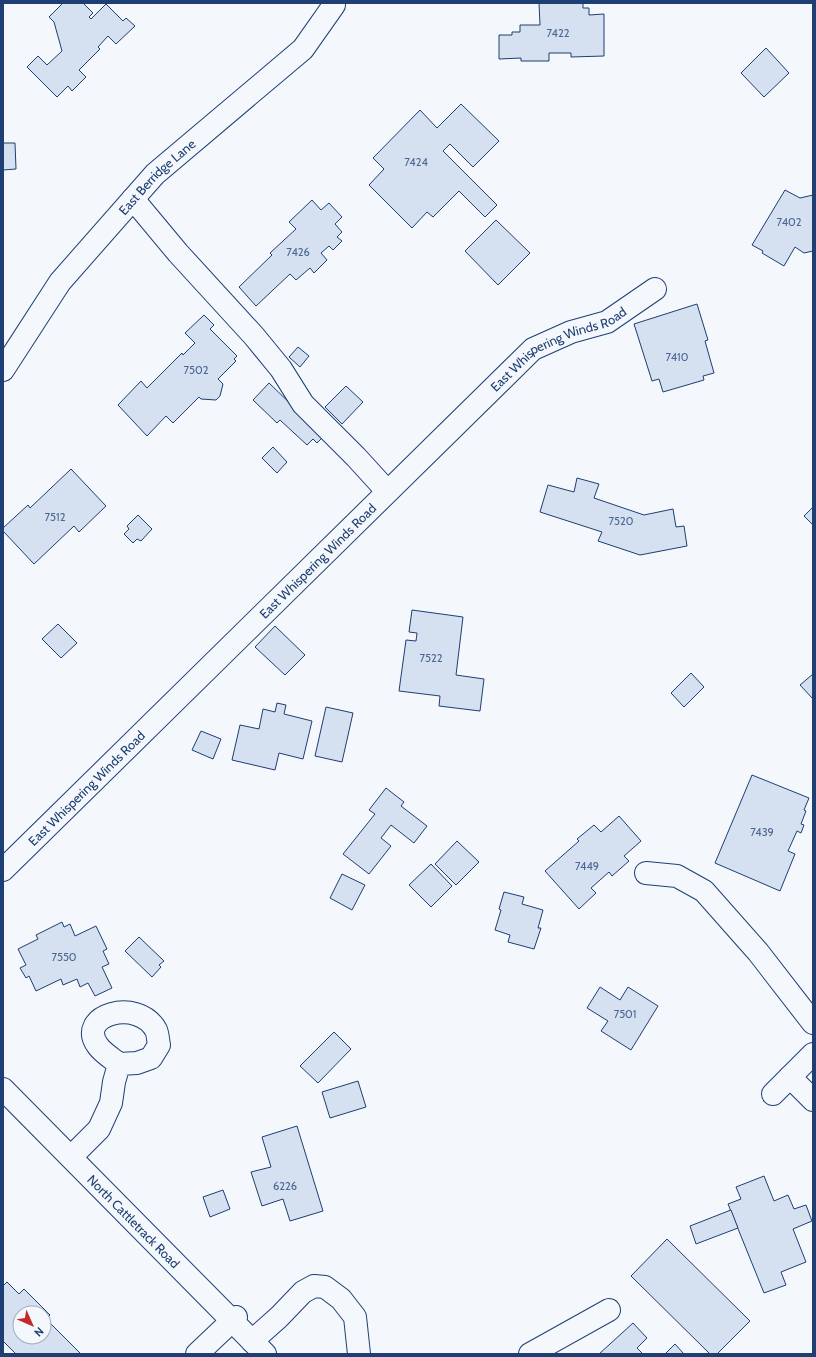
<svg xmlns="http://www.w3.org/2000/svg" width="816" height="1357" font-family="Cabin,sans-serif">
	<rect width="100%" height="100%" fill="#f4f7fb"/>
	<g fill="#d5e0f0" stroke="#1d3f73" fill-rule="evenodd">
		<path d="M63 3H83L93 13 89 17 91 19 106 4 123 21 126 18 135 26 116 44 108 36 98 47 100 49 79 70 86 77 72 91 68 86 57 97 27 67 38 56 47 65 62 51 54 22 49 17Z"/>
		<path d="M539 3H583V8H589V15L604 14V56L571 57V53H549V61H521V58L499 59V35H512V32H520V25H540Z"/>
		<path d="M766 48 789 73 764 97 741 73Z"/>
		<path d="M461 104 499 141 473 167 450 144 443 151 497 205 485 217 459 191 433 217 427 212 412 228 369 185 384 169 373 158 420 110 437 128Z"/>
		<path d="M3 143H15L16 169 3 170Z"/>
		<path d="M785 190 800 198 813 195V251L804 253 795 247 784 266 762 253 763 251 752 245Z"/>
		<path d="M312 200 321 210 329 203 342 217 335 224 342 232 337 237 342 241 333 250 329 246 321 253 327 260 314 273 310 268 296 280 290 274 256 306 239 287 272 255 270 253 296 229 289 222Z"/>
		<path d="M496 220 530 253 498 285 465 251Z"/>
		<path d="M697 304 708 340 705 341 714 373 703 376 704 380 663 392 659 379 652 381 634 324Z"/>
		<path d="M204 315 214 325 210 329 237 356 234 359 236 361 218 379 223 384 220 396 216 400 201 399 199 397 173 423 166 416 147 436 118 405 141 381 147 388 182 353 183 355 195 343 185 333Z"/>
		<path d="M298 347 309 356 300 367 289 357Z"/>
		<path d="M269 383 324 436 317 443 313 439 307 445 280 420 277 423 253 400Z"/>
		<path d="M346 386 363 402 342 424 325 407Z"/>
		<path d="M273 447 287 462 277 473 262 458Z"/>
		<path d="M71 469 106 506 79 532 74 526 34 564 3 531V528L28 505 30 508Z"/>
		<path d="M577 478 599 484 594 498 644 515 673 509 676 527 684 526 687 546 640 555 598 541 602 532 540 512 548 485 574 492Z"/>
		<path d="M813 507V525L804 516Z"/>
		<path d="M138 515 152 529 141 541 137 539 133 543 124 534 129 529 127 526Z"/>
		<path d="M412 610 463 617 456 675 484 679 480 711 439 706 440 696 399 691 406 640 416 641 417 633 409 632Z"/>
		<path d="M58 624 77 643 61 658 42 639Z"/>
		<path d="M275 626 305 655 285 675 255 647Z"/>
		<path d="M691 673 704 687 684 707 671 693Z"/>
		<path d="M813 674V699L800 685Z"/>
		<path d="M277 703 286 705 284 714 312 721 303 759 279 753 275 770 232 760 240 725 259 729 263 709 275 712Z"/>
		<path d="M326 707 353 713 342 762 315 756Z"/>
		<path d="M201 731 221 739 213 759 192 750Z"/>
		<path d="M752 775 809 798 804 810 806 811 801 824 804 825 801 833 797 831 788 851 795 854 780 891 715 863Z"/>
		<path d="M386 788 404 802 401 806 427 826 414 843 391 825 381 838 391 846 369 874 343 854 375 814 369 810Z"/>
		<path d="M619 816 641 841 624 856 629 861 612 876 609 872 591 888 596 893 579 909 545 871 579 841 577 839 594 825 601 832Z"/>
		<path d="M457 841 479 862 456 885 435 864Z"/>
		<path d="M431 864 452 886 431 907 409 885Z"/>
		<path d="M342 874 365 885 352 910 330 898Z"/>
		<path d="M504 892 524 897 522 904 543 910 538 928H541L534 949 508 942 510 935 495 930 501 910 499 909Z"/>
		<path d="M62 922 64 927 70 924 75 936 96 926 107 949 103 951 109 964 102 967 112 988 95 996 88 983 80 987 77 979 63 985 61 979 36 991 29 976 26 978 20 968 26 965 18 949 38 939 36 935Z"/>
		<path d="M139 937 164 961 159 965 161 967 152 977 125 951Z"/>
		<path d="M600 987 620 1000 628 987 658 1006 631 1050 601 1031 608 1021 587 1008Z"/>
		<path d="M334 1032 351 1049 318 1083 300 1066Z"/>
		<path d="M358 1081 366 1107 330 1118 322 1092Z"/>
		<path d="M297 1126 323 1211 290 1221 283 1199 262 1206 251 1172 271 1167 262 1137Z"/>
		<path d="M764 1176 774 1201 788 1195 794 1209 806 1205 812 1221 793 1229 806 1262 781 1272 786 1285 764 1293 728 1204 741 1199 736 1187Z"/>
		<path d="M223 1190 230 1209 210 1217 203 1197Z"/>
		<path d="M731 1210 738 1228 696 1244 690 1226Z"/>
		<path d="M667 1239 750 1321 717 1354H710L631 1276Z"/>
		<path d="M7 1282 19 1294 24 1289 50 1315 46 1319 81 1354H16L3 1341V1286ZM20 1313H44V1337H20Z"/>
		<path d="M633 1323 647 1338 637 1348 643 1354H599Z"/>
		<path d="M675 1344 684 1354H665Z"/>
	</g>
	<g fill="none" stroke-linecap="round" stroke-linejoin="round">
		<g stroke="#1d3f73" stroke-width="24">
			<g id="minor">
				<path d="M133 199 178 253 254 336 281 369 303 404 356 457 387 491"/>
				<path id="s1" d="M3 370 60 282 155 174 303 49 334 5"/>
				<path id="s2" d="M3 870 533 349 571 332 607 322 655 289"/>
				<path d="M646 873 677 876 704 891 758 952 813 1023"/>
				<path d="M790 1077 813 1100"/>
				<path id="s3" d="M3 1089 265 1354"/>
				<path d="M773 1094 813 1054"/>
				<path d="M71 1157 99 1129 111 1103 114 1082 119 1064 137 1063 151 1058 159 1045C158 1041 158 1034 156 1030 138 997 75 1015 98 1046 103 1053 113 1059 119 1064"/>
				<path d="M252 1341 279 1317 303 1292 314 1286 325 1287 341 1299 355 1317 359 1354"/>
				<path d="M197 1354 236 1317"/>
				<path d="M530 1354 609 1310"/>
			</g>
		</g>
		<use href="#minor" stroke="#f4f7fb" stroke-width="22"/>
	</g>
	<g text-anchor="middle" stroke-width="3" stroke-linejoin="round" paint-order="stroke">
		<g font-size="11" fill="#4b6792">
			<text x="558" y="37">7422</text>
			<text x="416" y="166">7424</text>
			<text x="789" y="226">7402</text>
			<text x="298" y="256">7426</text>
			<text x="677" y="361">7410</text>
			<text x="196" y="374">7502</text>
			<text x="55" y="521">7512</text>
			<text x="621" y="525">7520</text>
			<text x="431" y="662">7522</text>
			<text x="762" y="836">7439</text>
			<text x="587" y="870">7449</text>
			<text x="64" y="961">7550</text>
			<text x="625" y="1018">7501</text>
			<text x="285" y="1190">6226</text>
		</g>
		<g font-size="13" fill="#1d3f73" stroke="#f4f7fb">
			<text dy="5" stroke="none"><textPath href="#s1" startOffset="248">East Berridge Lane</textPath></text>
			<text dy="5" stroke="none"><textPath href="#s2" startOffset="765">East Whispering Winds Road</textPath></text>
			<text dy="5" stroke="none"><textPath href="#s2" startOffset="441">East Whispering Winds Road</textPath></text>
			<text dy="5" stroke="none"><textPath href="#s2" startOffset="117">East Whispering Winds Road</textPath></text>
			<text dy="5" stroke="none"><textPath href="#s3" startOffset="186">North Cattletrack Road</textPath></text>
		</g>
	</g>
	<rect width="816" height="1357" fill="none" stroke="#1d3f73" stroke-width="8"/>
	<g transform="translate(32 1325) rotate(135)"><circle r="19" fill="#f4f7fb" stroke="#9eadc5"/>
	<path d="M0-3L7 15L0 10L-7 15Z" fill="#c62828"/>
	<text y="-6" font-size="11" font-weight="bold" text-anchor="middle" fill="#1d3f73">N</text>
	</g>
</svg>
